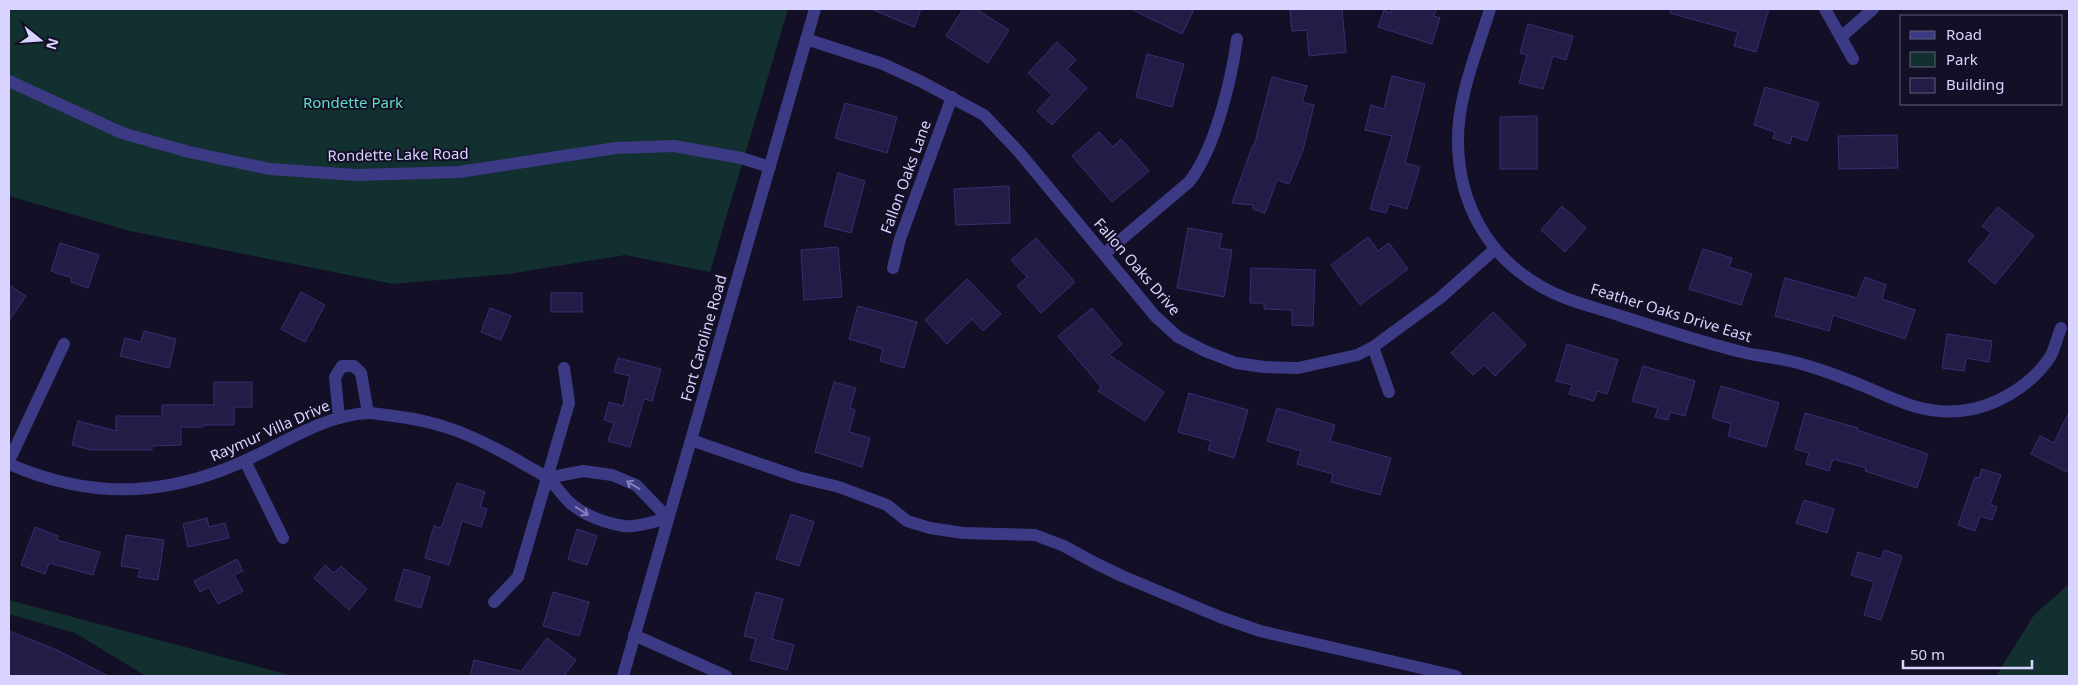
<svg xmlns="http://www.w3.org/2000/svg" width="2078" height="685" font-family="'Noto Sans',sans-serif">
	<rect width="100%" height="100%" fill="#130f26"/>
	<g fill="#12302f">
		<path d="M9 9H788L710 272 625 255 509 274 393 284 130 231 9 196Z"/>
		<path d="M2069 584V676H1996L2034 615Z"/>
		<path d="M9 600 293 676H146L75 633 9 614Z"/>
	</g>
	<g fill="#241b47" stroke="#3b2d73">
		<path d="M871 9H921L914 27Z"/>
		<path d="M963 9H976L1009 30 988 63 946 36Z"/>
		<path d="M1131 9H1194L1182 34Z"/>
		<path d="M1342 9 1346 52 1309 56 1307 30 1292 31 1290 10Z"/>
		<path d="M1392 9H1436L1434 16 1440 18 1432 44 1378 27 1384 10 1391 13Z"/>
		<path d="M1671 9H1769L1756 52 1734 46 1738 32 1670 13Z"/>
		<path d="M1528 24 1573 36 1566 60 1553 56 1543 89 1519 83 1527 55 1520 53Z"/>
		<path d="M1057 42 1076 60 1067 69 1087 88 1052 125 1037 111 1052 95 1028 73Z"/>
		<path d="M1147 54 1184 64 1172 107 1136 97Z"/>
		<path d="M1392 76 1425 84 1405 163 1420 167 1407 209 1389 204 1386 213 1370 209 1392 136 1365 130 1371 105 1384 109Z"/>
		<path d="M1272 77 1307 86 1302 102 1314 105 1303 150 1289 184 1277 180 1265 213 1253 209V205L1232 203 1253 145 1254 146Z"/>
		<path d="M1765 87 1819 103 1807 141 1792 136 1790 144 1773 138 1775 132 1754 125Z"/>
		<path d="M845 103 897 117 887 153 835 138Z"/>
		<path d="M1537 116V169H1500V117Z"/>
		<path d="M1099 132 1113 147 1121 139 1149 171 1112 202 1072 156Z"/>
		<path d="M1897 135 1898 168 1839 169 1838 136Z"/>
		<path d="M838 173 865 181 851 233 824 226Z"/>
		<path d="M1009 186 1010 223 956 225 954 189Z"/>
		<path d="M1562 206 1586 228 1565 252 1541 230Z"/>
		<path d="M1998 207 2034 236 1995 284 1968 261 1991 233 1982 226Z"/>
		<path d="M1188 228 1222 234 1219 248 1232 250 1224 297 1177 288Z"/>
		<path d="M1368 237 1378 251 1389 243 1408 269 1360 305 1331 265Z"/>
		<path d="M1036 238 1075 282 1041 313 1017 286 1027 277 1011 260Z"/>
		<path d="M60 243 99 255 88 288 71 282 72 278 51 271Z"/>
		<path d="M838 247 842 297 804 300 801 250Z"/>
		<path d="M1703 249 1732 258 1729 267 1752 274 1741 305 1689 289Z"/>
		<path d="M1251 268 1315 270 1313 326 1292 325V310L1264 309V303H1250Z"/>
		<path d="M1865 277 1886 285 1882 299 1915 310 1905 339 1833 315 1829 331 1775 316 1785 278 1857 298Z"/>
		<path d="M967 279 1001 314 983 331 972 319 947 344 925 320Z"/>
		<path d="M9 285 26 296 9 321Z"/>
		<path d="M301 292 325 305 305 342 281 329Z"/>
		<rect x="551" y="293" width="31" height="19"/>
		<path d="M858 306 917 322 904 368 880 361 883 349 849 339Z"/>
		<path d="M490 308 511 316 501 340 481 332Z"/>
		<path d="M1092 308 1122 344 1109 355 1164 392 1145 421 1098 391 1101 387 1058 336Z"/>
		<path d="M1493 312 1526 345 1495 376 1484 365 1473 375 1451 353Z"/>
		<path d="M144 331 176 339 169 368 120 356 125 338 141 342Z"/>
		<path d="M1947 334 1992 341 1989 362 1966 358 1964 371 1942 368Z"/>
		<path d="M1567 344 1618 360 1607 394 1597 391 1594 401 1569 394 1572 385 1556 381Z"/>
		<path d="M618 358 661 369 652 401 644 399 630 447 608 441 614 423 604 420 609 402 623 406 630 376 614 372Z"/>
		<path d="M1643 366 1695 381 1685 416 1670 412 1668 420 1655 417 1658 408 1632 401Z"/>
		<path d="M214 382H252V407H234V425H203V427H181V445L152 446V450H91L72 445 78 421 116 431V416H162V405H214Z"/>
		<path d="M834 382 856 388 850 408 855 410 849 432 870 438 862 467 815 452Z"/>
		<path d="M1721 386 1779 403 1766 447 1728 436 1731 424 1712 418Z"/>
		<path d="M1189 393 1248 410 1234 458 1208 450 1211 441 1178 432Z"/>
		<path d="M1277 408 1335 425 1330 441 1391 458 1380 495 1331 482 1333 474 1297 464 1301 451 1267 441Z"/>
		<path d="M2069 412V473L2031 454 2040 436 2054 443Z"/>
		<path d="M1805 413 1858 428 1857 430 1928 454 1917 488 1865 471 1866 468 1833 459 1829 471 1806 464 1809 453 1795 449Z"/>
		<path d="M1982 469 2001 475 1990 504 1997 507 1992 520 1980 516 1975 531 1958 525 1975 477 1979 478Z"/>
		<path d="M457 483 485 492 480 507 487 509 481 527 462 521 449 565 425 558 434 526 441 528Z"/>
		<path d="M1804 500 1834 509 1827 533 1796 523Z"/>
		<path d="M791 514 814 522 799 566 776 559Z"/>
		<path d="M207 518 209 527 225 523 229 538 188 547 183 524Z"/>
		<path d="M35 527 58 536 57 540 100 552 93 575 49 563 45 574 21 565Z"/>
		<path d="M577 529 597 536 587 565 568 559Z"/>
		<path d="M126 535 164 540 158 580 138 577 140 569 121 566Z"/>
		<path d="M1884 550 1902 556 1881 620 1864 615 1874 582 1851 575 1858 552 1881 559Z"/>
		<path d="M237 559 243 571 234 575 243 591 218 604 209 587 200 592 194 581Z"/>
		<path d="M325 565 334 573 341 566 367 589 349 610 314 578Z"/>
		<path d="M404 569 430 577 421 608 395 600Z"/>
		<path d="M553 592 589 602 579 636 543 626Z"/>
		<path d="M756 592 783 599 772 639 794 645 787 670 750 660 756 639 744 636Z"/>
		<path d="M9 631 57 650 108 676H9Z"/>
		<path d="M547 638 576 660 564 676H470L474 660 520 671V673Z"/>
	</g>
	<g fill="none" stroke-linecap="round" stroke-linejoin="round">
		<g stroke="#3d3a85" stroke-width="12">
			<path d="M1490 9C1477 52 1457 98 1458 143 1459 204 1488 257 1542 287 1566 301 1595 307 1621 316 1664 330 1707 344 1750 354 1763 356 1777 358 1790 361 1816 367 1841 377 1866 387 1899 401 1923 414 1960 411 1994 408 2031 386 2050 357 2055 349 2057 337 2061 328"/>
			<path d="M1825 9 1853 59"/>
			<path d="M1841 37 1873 9"/>
			<path d="M806 39 883 64 920 81 984 115 1019 152 1155 316 1178 337 1205 351 1236 363 1264 367 1298 368 1357 355 1373 347 1440 298 1494 250"/>
			<path d="M9 81 122 133 189 152 270 169 356 175 459 172 616 148 674 146 741 158 770 167"/>
			<path d="M1104 254 1189 182C1215 149 1231 82 1237 39"/>
			<path d="M893 268 900 239 952 97"/>
			<path d="M1373 347 1389 392"/>
			<path d="M339 418 335 377 342 366H354L361 373 368 413"/>
			<path d="M691 440 798 477 839 487 887 505 907 521 930 528 963 533 1035 535 1064 546 1095 563 1122 576 1220 617 1260 631 1456 676"/>
			<path d="M9 461 64 344"/>
			<path d="M245 461 283 538"/>
			<path d="M9 464C96 502 175 496 259 454 293 437 329 415 368 413 376 413 385 415 394 416 443 422 474 436 517 460 526 466 537 471 546 477 555 484 561 494 569 502 583 515 605 523 624 526 635 528 656 521 668 518"/>
			<path d="M547 478 583 471 612 475 636 485 668 518"/>
			<path d="M494 602 518 577 547 478 569 403 564 368"/>
			<path d="M634 635 726 676"/>
			<path d="M623 676 815 9"/>
		</g>
	</g>
	<defs><path id="oneway-shaft" d="M-6 0H5M1.5-3L5.5 0L1.5 3" fill="none" stroke-width="1.6" stroke-linecap="round" stroke-linejoin="round" transform="scale(1.25)"/></defs>
	<g stroke="#837fbc">
		<use href="#oneway-shaft" transform="translate(633 485) rotate(-149)"/>
		<use href="#oneway-shaft" transform="translate(582 511) rotate(33)"/>
	</g>
	<g text-anchor="middle" stroke-width="4" stroke-linejoin="round" paint-order="stroke">
		<g font-size="15" fill="#5fe0c0" stroke="#130f26">
			<text x="353" y="108">Rondette Park</text>
		</g>
		<g font-size="15" fill="#d9d4ff" stroke="#130f26">
			<text transform="translate(398 155) rotate(-1)" y="5">Rondette Lake Road</text>
			<text transform="translate(906 177) rotate(-70)" y="5">Fallon Oaks Lane</text>
			<text transform="translate(1137 267) rotate(49)" y="5">Fallon Oaks Drive</text>
			<text transform="translate(1671 313) rotate(17)" y="5">Feather Oaks Drive East</text>
			<text transform="translate(704 338) rotate(-74)" y="5">Fort Caroline Road</text>
			<text transform="translate(270 431) rotate(-24)" y="5">Raymur Villa Drive</text>
		</g>
	</g>
	<rect width="2078" height="685" fill="none" stroke="#d9d4ff" stroke-width="20"/>
	<rect x="1900" y="15" width="162" height="90" fill="#130f26" stroke="#625e7d"/>
	<rect x="1910" y="31" width="25" height="8" fill="#3d3a85" stroke="#625e7d"/>
	<text x="1946" y="40" font-size="15" fill="#d9d4ff">Road</text>
	<rect x="1910" y="52" width="25" height="15" fill="#12302f" stroke="#625e7d"/>
	<text x="1946" y="65" font-size="15" fill="#d9d4ff">Park</text>
	<rect x="1910" y="78" width="25" height="15" fill="#241b47" stroke="#625e7d"/>
	<text x="1946" y="90" font-size="15" fill="#d9d4ff">Building</text>
	<g transform="translate(40 40) rotate(107)" stroke="#130f26" stroke-width="4" paint-order="stroke">
	<path d="M0-4L9 19L0 12L-9 19Z" fill="#d9d4ff"/>
	<text y="-8" font-size="14" font-weight="bold" text-anchor="middle" fill="#d9d4ff">N</text>
	</g>
	<path d="M1903 660v8h129v-8" fill="none" stroke="#d9d4ff" stroke-width="2.5"/>
	<text x="1910" y="660" font-size="15" fill="#d9d4ff" stroke="#130f26" stroke-width="4" paint-order="stroke">50 m</text>
</svg>
